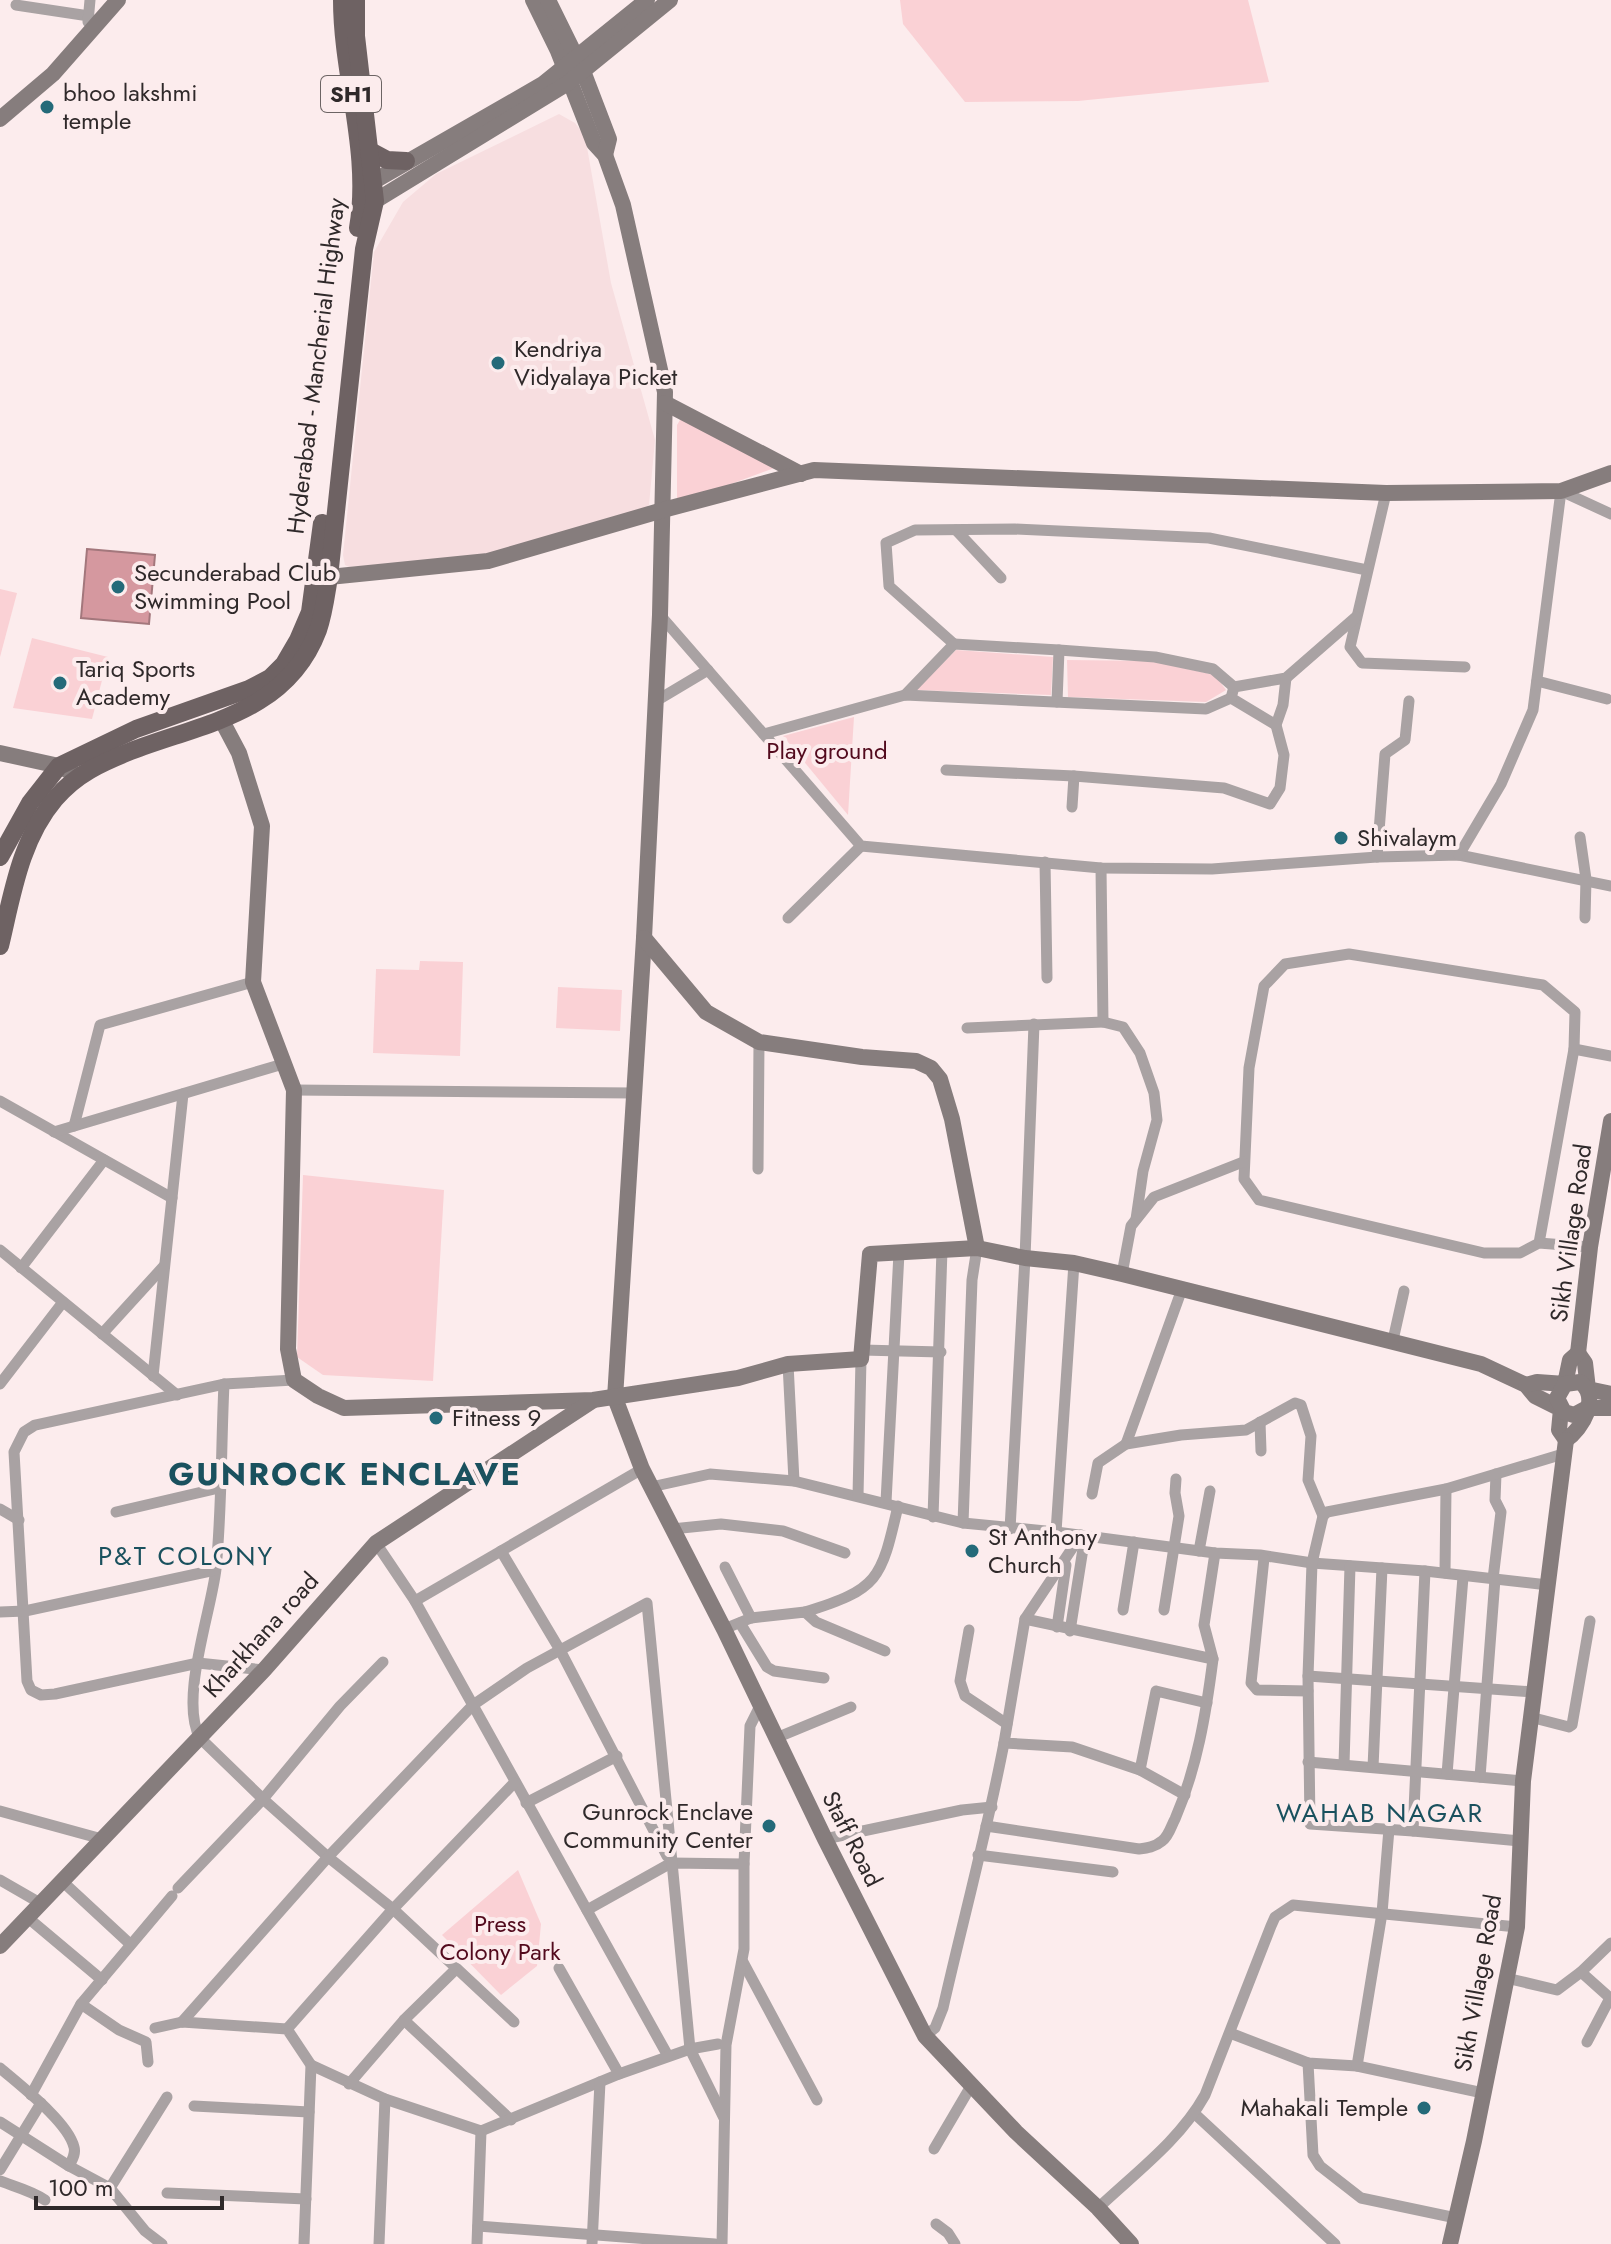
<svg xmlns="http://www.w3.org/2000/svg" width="1611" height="2244" font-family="Jost,sans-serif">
	<rect width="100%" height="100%" fill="#fceced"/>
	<path fill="#f7dee0" d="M559 114 575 123 585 136 611 283 655 440 649 505 644 510 501 554 349 567 345 565 343 555 374 252 403 202 436 174Z"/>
	<g fill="#fad1d5">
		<path d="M900 0H1248L1269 82 1078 101 965 102 903 24Z"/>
		<path d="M680 420H683L777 467 677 504V425Z"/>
		<path d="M0 589 17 593 0 657Z"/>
		<path d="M32 638 108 657 92 719 13 708Z"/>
		<path d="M956 650 1053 657 1051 695 916 690Z"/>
		<path d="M1067 660 1151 661 1215 675 1226 690 1206 702 1068 697Z"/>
		<path d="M854 717 848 815 783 736Z"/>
		<path d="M420 961 463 962 460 1056 373 1053 376 969 419 970Z"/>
		<path d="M558 987 622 990 620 1031 556 1028Z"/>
		<path d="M303 1175 444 1190 433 1381 323 1375 297 1357Z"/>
		<path d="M518 1870 541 1924 537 1966 501 1995 442 1935Z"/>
	</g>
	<path fill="#d5989f" stroke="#a3777c" stroke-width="2" d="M87 549 155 555 149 624 81 618Z"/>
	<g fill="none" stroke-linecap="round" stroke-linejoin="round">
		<g stroke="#a9a2a3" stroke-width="11">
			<path d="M16 5 89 16"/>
			<path d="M88 22 90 0"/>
			<path d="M1386 493 1350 647 1362 663 1465 667"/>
			<path d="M956 530 1001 578"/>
			<path d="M660 615 861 846 1101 868 1212 869 1377 857 1459 855 1611 886"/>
			<path d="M954 644 889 586 886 543 915 530 1015 529 1209 538 1367 570"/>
			<path d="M1059 650 1155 657 1213 669 1234 687"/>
			<path d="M1537 681 1607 699"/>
			<path d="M905 695 954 644 1059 650 1057 702"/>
			<path d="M656 701 708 670"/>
			<path d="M1276 725 1231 698 1234 687 1286 678 1356 617"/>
			<path d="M764 734 905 695 1206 709 1231 698"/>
			<path d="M946 770 1074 776 1072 807"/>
			<path d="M1074 776 1224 788 1270 804 1280 788 1284 755 1276 725 1283 705 1286 678"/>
			<path d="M1580 837 1586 879 1585 918"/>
			<path d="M1459 855 1501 784 1533 710 1561 491 1611 514"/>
			<path d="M1377 857 1385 754 1405 740 1409 701"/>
			<path d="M1045 862 1047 978"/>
			<path d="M788 918 861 846"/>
			<path d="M1103 1022 1123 1027 1140 1053 1154 1093 1157 1120 1143 1171 1136 1219"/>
			<path d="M967 1028 1103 1022 1101 868"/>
			<path d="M1574 1049 1611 1056"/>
			<path d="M294 1090 634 1093"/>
			<path d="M0 1101 172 1198"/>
			<path d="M74 1126 100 1025 253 982"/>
			<path d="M54 1132 283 1064"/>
			<path d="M758 1169 759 1042"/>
			<path d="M1539 1243 1520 1253H1484L1259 1200 1244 1179 1249 1068 1264 986 1285 964 1349 954 1543 985 1575 1012 1574 1049 1539 1243 1590 1247"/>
			<path d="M0 1250 177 1395"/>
			<path d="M21 1268 104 1160"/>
			<path d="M1122 1274 1131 1226 1154 1197 1243 1162"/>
			<path d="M102 1334 164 1266"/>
			<path d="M1393 1340 1404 1291"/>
			<path d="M862 1350 941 1352"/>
			<path d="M788 1364 794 1481"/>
			<path d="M153 1376 183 1094"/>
			<path d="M294 1380 224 1384C221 1446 222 1508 216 1569 211 1613 179 1700 200 1738L263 1799 328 1857 393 1909 514 2022"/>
			<path d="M0 1384 63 1302"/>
			<path d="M224 1384 35 1425 24 1432 14 1452 27 1681 31 1690 41 1695 55 1694 198 1663 264 1670"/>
			<path d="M1260 1422 1261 1451"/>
			<path d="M1126 1444 1182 1289"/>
			<path d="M651 1487 710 1474 794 1481 963 1523 1056 1532 1215 1553 1260 1555 1312 1563 1425 1571 1548 1585"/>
			<path d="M1092 1494 1098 1463 1126 1444 1181 1435 1246 1430 1295 1403 1301 1405 1311 1436 1308 1480 1323 1516"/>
			<path d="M858 1496 861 1359"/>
			<path d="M886 1502 899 1253"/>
			<path d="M0 1509 19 1520"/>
			<path d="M116 1512 219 1488"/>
			<path d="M933 1517 942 1250"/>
			<path d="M963 1523 972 1280 977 1248"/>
			<path d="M672 1529 721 1524 783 1531 845 1553"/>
			<path d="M1010 1529 1025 1258 1034 1024"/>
			<path d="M1056 1532 1074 1263"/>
			<path d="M1081 1535 1025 1619 1213 1659 1204 1625 1215 1553"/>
			<path d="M376 1543 415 1601 668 2056"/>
			<path d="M501 1551 560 1650 667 1856"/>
			<path d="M1199 1551 1210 1491"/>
			<path d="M1264 1558 1251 1683 1257 1690 1308 1691"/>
			<path d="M725 1567 751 1618"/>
			<path d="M1425 1571 1413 1831 1520 1841"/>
			<path d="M1445 1573 1446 1489"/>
			<path d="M1493 1579 1501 1512 1495 1500 1496 1474"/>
			<path d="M415 1601 642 1469"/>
			<path d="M1123 1610 1134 1542"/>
			<path d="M1164 1610 1179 1516 1175 1493 1176 1479"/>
			<path d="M0 1612 25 1611 215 1570"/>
			<path d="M805 1612C879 1589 881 1580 898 1506"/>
			<path d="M1025 1619 1004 1743 1072 1747 1140 1770 1185 1795"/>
			<path d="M740 1623 767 1667 774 1671 824 1678"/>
			<path d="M1057 1627 1066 1565"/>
			<path d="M724 1629 751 1618 805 1612 816 1622 885 1651"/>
			<path d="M969 1630 960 1681 965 1696 1007 1724"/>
			<path d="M1070 1631 1085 1536"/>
			<path d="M1308 1676 1534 1692"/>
			<path d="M1530 1717 1569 1727 1572 1725 1590 1621"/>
			<path d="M776 1738 851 1707"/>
			<path d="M1308 1762 1523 1781"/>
			<path d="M1344 1764 1350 1566"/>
			<path d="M1373 1767 1382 1568"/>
			<path d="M1140 1770 1156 1691 1207 1703"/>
			<path d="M1447 1774 1463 1577"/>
			<path d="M1480 1777 1495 1579"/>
			<path d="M526 1803 617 1756"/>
			<path d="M0 1811 102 1839"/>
			<path d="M986 1826 1139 1849C1147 1848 1155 1847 1162 1841 1169 1836 1171 1826 1175 1819 1197 1768 1206 1714 1213 1659"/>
			<path d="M1413 1831 1310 1824 1308 1676 1312 1563 1323 1516 1327 1512 1446 1489 1563 1454"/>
			<path d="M825 1839 962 1810 992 1807"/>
			<path d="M978 1855 1113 1872"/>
			<path d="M0 1880 40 1903"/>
			<path d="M62 1881 130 1944"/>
			<path d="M178 1888 263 1799 340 1706 383 1662"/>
			<path d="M587 1910 671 1863 744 1864"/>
			<path d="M27 1917 102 1980"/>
			<path d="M743 1962 817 2100"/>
			<path d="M559 1968 619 2074"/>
			<path d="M1581 1972 1610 1998 1587 2042"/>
			<path d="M1506 1978 1557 1990 1581 1972 1611 1943"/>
			<path d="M81 2004 119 2030 146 2042 148 2062"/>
			<path d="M404 2020 511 2120"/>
			<path d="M182 2022 328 1857 473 1705 527 1668 647 1603 690 2049 619 2074 481 2131 385 2099 311 2065"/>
			<path d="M155 2028 182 2022 287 2029 311 2065 304 2244"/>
			<path d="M287 2029 393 1909 514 1783"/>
			<path d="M1230 2033 1308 2063 1357 2066 1483 2093"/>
			<path d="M925 2036 935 2028 943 2008C963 1920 987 1832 1004 1743"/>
			<path d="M718 2044 690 2049 724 2118"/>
			<path d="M1308 2063 1313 2155 1320 2166 1361 2198 1456 2218"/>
			<path d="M1357 2066 1382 1913 1389 1829"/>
			<path d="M0 2068C21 2086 68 2122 74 2147 76 2154 72 2160 69 2166"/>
			<path d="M349 2084 404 2020 456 1969"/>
			<path d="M31 2095 81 2004 172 1896"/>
			<path d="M194 2106 309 2112"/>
			<path d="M1195 2114 1335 2244"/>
			<path d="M0 2122 69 2166 110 2188 145 2231 162 2244"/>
			<path d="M934 2149 971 2086"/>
			<path d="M0 2170 41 2103"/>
			<path d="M0 2181C16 2187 32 2191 45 2200"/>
			<path d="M110 2188 167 2097"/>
			<path d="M167 2193 306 2199"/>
			<path d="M1098 2208C1135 2173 1180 2140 1205 2095L1271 1926 1275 1917 1293 1905 1517 1927"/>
			<path d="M936 2224 948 2233 955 2244"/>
			<path d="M478 2226 715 2244"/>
			<path d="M379 2244 385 2099"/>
			<path d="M477 2244 481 2131"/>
			<path d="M592 2244 600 2082"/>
			<path d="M722 2244 726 2045 744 1949V1864L750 1726 760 1706"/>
		</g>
		<g stroke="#867d7d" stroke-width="16">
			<path d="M533 0 558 51 594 143 605 155 623 205 665 392 660 615 644 938 615 1398 642 1469 724 1629 825 1839 925 2036 1016 2132 1098 2208 1131 2244"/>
			<path d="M548 0 583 71 609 139 605 155"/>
			<path d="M0 119 53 74 118 0"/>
			<path d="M362 188 543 84 647 0"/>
			<path d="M363 204 375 201 568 83 670 0"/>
			<path d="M665 403 801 474"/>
			<path d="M329 577 488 561 663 510 814 470 1386 493 1561 491 1611 473"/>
			<path d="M221 719 239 753 262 826 253 982 294 1090 288 1349 294 1380 318 1396 344 1408 593 1400 738 1378 788 1364 861 1359 870 1254 977 1248 1025 1258 1074 1263 1122 1274 1481 1364 1526 1385 1535 1396 1561 1409 1559 1430 1566 1440"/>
			<path d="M0 753 59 766 78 776"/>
			<path d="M644 938 706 1012 759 1042 862 1057 916 1061 931 1068 940 1079 952 1119 977 1248"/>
			<path d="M1578 1353 1590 1247 1611 1121"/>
			<path d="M1578 1353 1585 1363 1588 1389 1611 1394"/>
			<path d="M1526 1385 1537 1382 1565 1384 1570 1360 1578 1353"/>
			<path d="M1566 1440C1582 1429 1601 1397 1580 1382L1565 1384 1557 1398 1564 1412 1574 1415 1587 1408H1611"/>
			<path d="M0 1946 264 1670 376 1543 592 1401"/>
			<path d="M1450 2244 1474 2141 1517 1927 1523 1781 1566 1440"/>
		</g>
		<g stroke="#6e6263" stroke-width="18">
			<path d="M342 0C342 76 371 152 358 228"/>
			<path d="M372 152 387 160 406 161"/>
			<path d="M0 857 30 803 59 766 136 729 249 689 270 678 284 664 298 640 310 612 322 523"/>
			<path d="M0 946C12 896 20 840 55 799 76 774 101 763 131 751 204 723 287 713 318 630 324 613 326 595 329 577L364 249 375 201 356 36V0"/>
		</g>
	</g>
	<g fill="#246a79" stroke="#fceced" stroke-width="3">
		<circle cx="47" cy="107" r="8"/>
		<circle cx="498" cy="363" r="8"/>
		<circle cx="118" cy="587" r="8"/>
		<circle cx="60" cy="683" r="8"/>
		<circle cx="1341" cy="838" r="8"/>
		<circle cx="436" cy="1418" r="8"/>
		<circle cx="972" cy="1551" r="8"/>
		<circle cx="769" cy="1826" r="8"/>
		<circle cx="1424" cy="2108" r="8"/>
	</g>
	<g text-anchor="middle" stroke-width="8" stroke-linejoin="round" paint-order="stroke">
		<rect fill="#fceced" stroke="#6c6464" stroke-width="2" x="321" y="76" width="60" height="36" rx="6"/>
		<g font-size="22" font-weight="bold" fill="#2f292a">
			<text x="351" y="102">SH1</text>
		</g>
		<g font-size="24" fill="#2f292a" stroke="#fceced" text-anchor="start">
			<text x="63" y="101">bhoo lakshmi<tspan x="63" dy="28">temple</tspan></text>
			<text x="514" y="357">Kendriya<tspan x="514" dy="28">Vidyalaya Picket</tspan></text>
			<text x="134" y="581">Secunderabad Club<tspan x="134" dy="28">Swimming Pool</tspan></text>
			<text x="76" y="677">Tariq Sports<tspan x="76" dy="28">Academy</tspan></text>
			<text x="1357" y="846">Shivalaym</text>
			<text x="452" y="1426">Fitness 9</text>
			<text x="988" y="1545">St Anthony<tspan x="988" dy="28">Church</tspan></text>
			<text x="753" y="1820" text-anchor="end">Gunrock Enclave<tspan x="753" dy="28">Community Center</tspan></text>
			<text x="1408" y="2116" text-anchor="end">Mahakali Temple</text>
		</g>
		<g font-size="24" fill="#2f292a" stroke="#fceced">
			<text transform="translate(316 366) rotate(-83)" y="8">Hyderabad - Mancherial Highway</text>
			<text transform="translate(1571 1233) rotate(-82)" y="8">Sikh Village Road</text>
			<text transform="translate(261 1635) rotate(-48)" y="8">Kharkhana road</text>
			<text transform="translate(852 1839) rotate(63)" y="8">Staff Road</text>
			<text transform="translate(1478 1983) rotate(-80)" y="8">Sikh Village Road</text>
		</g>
		<g font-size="24" fill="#520a1d" stroke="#fceced">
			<text x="827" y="759">Play ground</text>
			<text x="500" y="1932">Press<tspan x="500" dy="28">Colony Park</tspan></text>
		</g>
		<g font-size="26" letter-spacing="2" fill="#1a515e" stroke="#fceced">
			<text x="186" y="1565">P&amp;T COLONY</text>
			<text x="1380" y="1822">WAHAB NAGAR</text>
		</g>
		<g font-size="32" font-weight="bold" letter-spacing="2" fill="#1a515e" stroke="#fceced">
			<text x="345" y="1485">GUNROCK ENCLAVE</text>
		</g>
	</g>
	<path d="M36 2196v12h186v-12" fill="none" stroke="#2f292a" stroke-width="4"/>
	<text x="48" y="2196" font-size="24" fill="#2f292a" stroke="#fceced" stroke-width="6" paint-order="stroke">100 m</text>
</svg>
